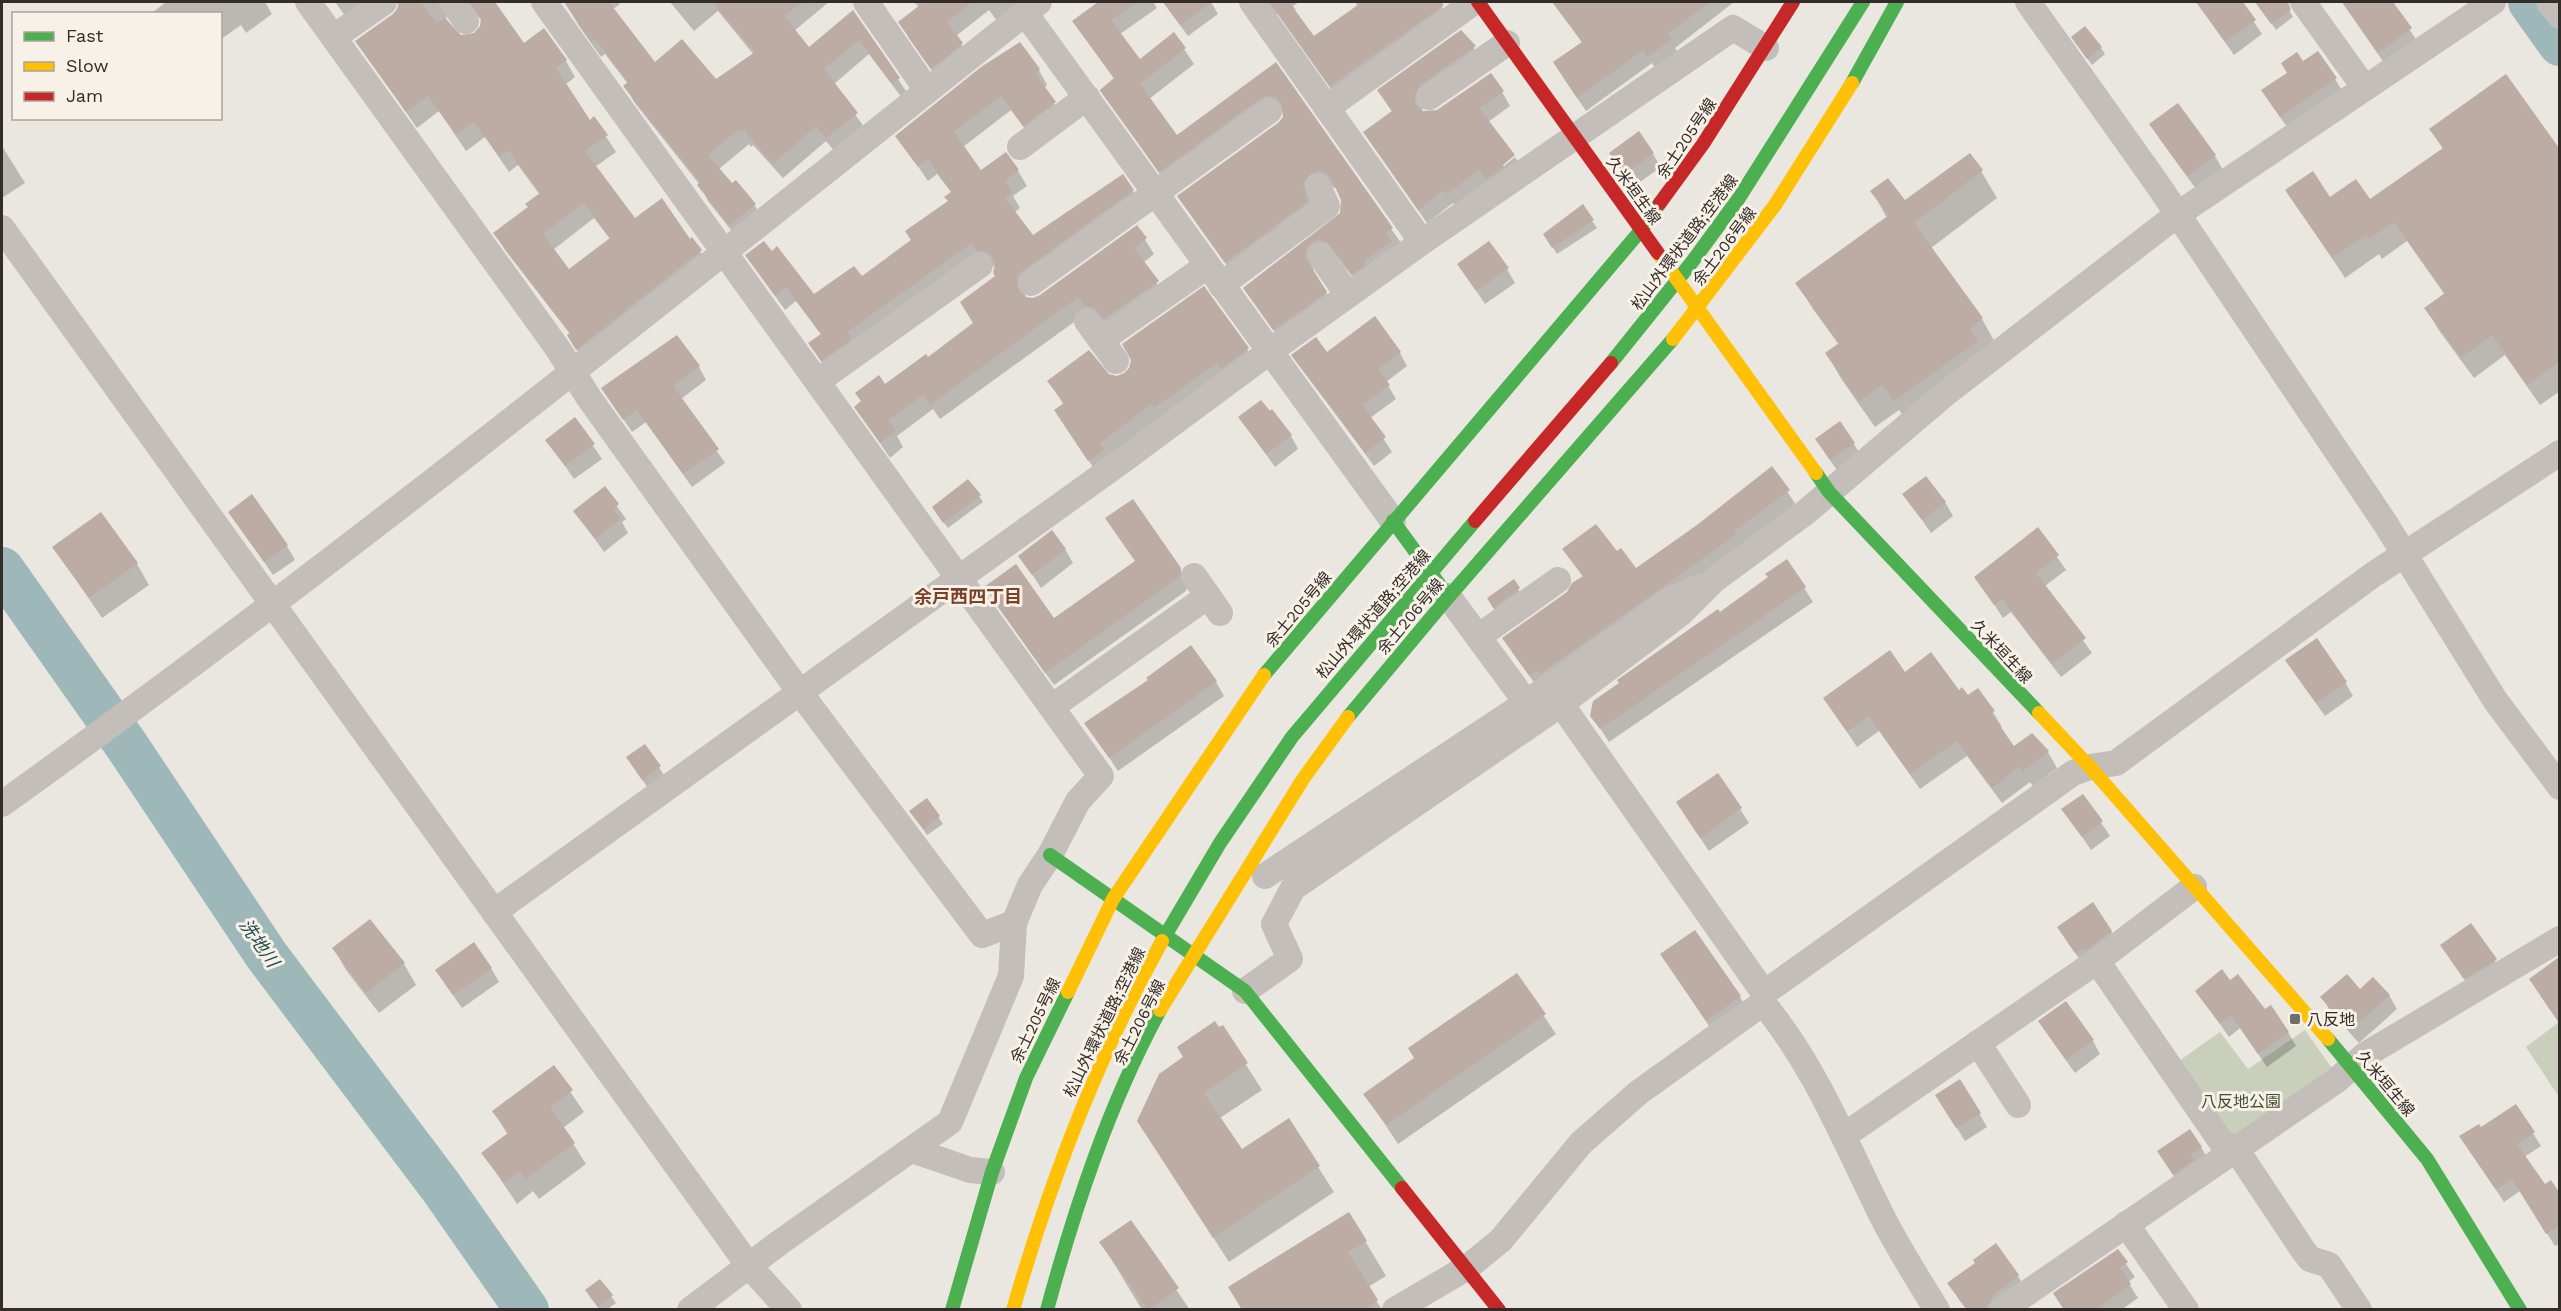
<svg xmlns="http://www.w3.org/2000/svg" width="2561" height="1311" font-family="'Work Sans','Noto Sans JP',sans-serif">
	<rect width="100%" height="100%" fill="#eae6e0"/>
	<g fill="#cacfbb">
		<path d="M2559 1022V1097L2526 1047Z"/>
		<path d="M2305 1030 2336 1074 2236 1143 2176 1063 2220 1032 2248 1069Z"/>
	</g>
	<path fill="#9eb8ba" d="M2544 4 2559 26V60L2532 22 2534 11Z"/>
	<g fill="#0003" fill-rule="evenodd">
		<path d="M166 2H265L272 14 246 33 241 25 220 40V14H154L153 12Z"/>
		<path d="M335 2H493L523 45 566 61 575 77 565 85 589 122 594 118 616 152 595 167 635 220 690 241 691 239 711 267 578 352 570 334 505 250 495 234 530 208 540 195 518 165 509 172 485 137 466 151 439 111 417 128 357 41 394 15 399 8V4L392 3 354 28ZM468 4 482 21 481 28 475 35 460 36 446 20 447 13ZM594 218 610 239 569 271 553 250Z"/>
		<path d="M565 2H618L620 4 613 9 655 65 716 81 754 55 718 11 694 31 670 2H829L794 31 809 49 853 12 908 94 902 98 869 54 834 84 866 130 836 153 826 141 783 178 753 145 751 147 749 144 719 169 732 185 754 204 763 220 739 240 708 201 700 185 634 102 625 86 628 84 605 54 601 57 579 26Z"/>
		<path d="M914 2H1032L1001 26 989 10 956 36 970 58 940 82 908 37 919 7Z"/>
		<path d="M1100 2H1153L1157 8 1120 34 1140 61 1174 34 1194 64 1149 99 1177 137 1276 64 1401 243 1361 288 1337 257 1327 255 1314 265 1313 272 1335 307 1283 344 1244 288 1341 214 1342 200 1338 189 1330 186 1235 277 1179 196 1279 124 1284 117V112L1276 111 1168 186 1102 91 1115 80 1073 21Z"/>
		<path d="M1163 2H1211L1218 14 1188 36Z"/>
		<path d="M1261 2H1299L1293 6 1296 10 1294 11 1313 38 1358 6 1355 2H1439L1455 28 1343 106 1278 15 1266 9Z"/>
		<path d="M1570 2H1613L1623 15 1642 2H1734L1675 48 1679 54 1656 70 1652 63 1586 111 1563 77 1583 44 1559 9Z"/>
		<path d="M2197 2H2241L2262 34 2234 55Z"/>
		<path d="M2264 2H2284L2293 17 2276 30 2259 5Z"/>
		<path d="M2342 2H2391L2423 50 2391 73Z"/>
		<path d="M1463 32 1482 61 1428 99 1421 112 1438 111 1502 92 1510 106 1488 122 1496 168 1498 171 1515 157 1522 170 1456 207 1453 203 1427 223 1365 133 1393 113 1379 91Z"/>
		<path d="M1020 44 1039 70 1047 85 1044 88 1063 118 1033 140 1011 110 963 147 981 172 1018 171 1027 186 1013 196 1020 208 1014 213 1032 238 1133 191 1142 206 1025 293 1026 298 1033 299 1041 296 1137 227 1154 254 1143 263 1166 297 1114 334 1088 312 940 419 933 409 897 436 903 447 890 458 856 407 927 359 974 324 997 277 996 266H987L830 375 810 344 822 336 796 301 785 310 747 256 814 296 861 278 912 241 949 202 952 193 937 174 928 181 897 136Z"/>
		<path d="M2077 44 2101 48 2105 54 2092 65Z"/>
		<path d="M2303 64 2335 79 2343 92 2289 130 2271 104Z"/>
		<path d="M2506 76 2560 151V391L2540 405 2505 355 2474 378 2438 329 2426 308 2445 295 2407 241 2382 259 2379 254 2345 278 2287 190 2330 199 2370 202 2443 149 2431 129Z"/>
		<path d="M2159 138 2215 156 2223 170 2196 189Z"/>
		<path d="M2 146 25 183 2 198Z"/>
		<path d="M1653 154 1661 167 1633 187 1619 167Z"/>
		<path d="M1981 171 1997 198 1931 248 1982 319 1997 346 1911 427 1899 410 1875 427 1842 380 1827 354 1839 345 1813 309 1797 283 1887 218 1872 191 1905 202Z"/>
		<path d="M1582 207 1597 228 1557 254 1548 240Z"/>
		<path d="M1459 265 1507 269 1515 283 1485 304Z"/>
		<path d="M1204 288 1256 362 1163 421 1160 417 1106 458 1097 473 1064 424V405L1049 382 1109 376 1117 377 1125 375Z"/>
		<path d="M1400 353 1407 366 1386 382 1396 399 1370 418 1392 452 1374 466 1293 355Z"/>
		<path d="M699 367 706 380 681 399 725 463 692 487 646 422 632 432 603 389Z"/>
		<path d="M1240 418 1291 436 1298 449 1275 467Z"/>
		<path d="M575 419 602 459 574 479 547 440Z"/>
		<path d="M1854 444 1862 458 1839 473 1825 453Z"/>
		<path d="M1772 468 1796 505 1743 548 1538 688 1512 652 1583 577 1564 549 1616 554 1635 570 1698 526Z"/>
		<path d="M604 488 626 519 622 522 628 533 604 552 575 511Z"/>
		<path d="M1904 494 1945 502 1953 516 1931 533Z"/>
		<path d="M979 496 983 502 948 528 937 514Z"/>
		<path d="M230 512 287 546 295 560 273 575Z"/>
		<path d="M2038 529 2066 570 2045 586 2092 653 2061 677 2011 612 2003 618 1976 577Z"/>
		<path d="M54 547 137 564 149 585 102 618Z"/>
		<path d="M1065 549 1073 563 1041 588 1020 556Z"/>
		<path d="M1787 561 1813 602 1609 742 1592 716 1621 683 1769 578Z"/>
		<path d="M1180 569 1188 583 1186 591 1054 685 994 601 1054 620Z"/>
		<path d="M1513 581 1527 603 1496 613 1489 599Z"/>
		<path d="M1905 674 1958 692 1993 712 2002 727 2000 729 2014 748 2048 752 2057 768 2033 786 2030 782 2002 803 1967 756 1920 789 1879 731 1857 747 1825 699Z"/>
		<path d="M2295 674 2345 682 2353 696 2325 716Z"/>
		<path d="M1216 682 1224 696 1118 771 1086 723Z"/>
		<path d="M628 758 659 767 667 781 651 793Z"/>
		<path d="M1718 775 1749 823 1709 851 1686 817Z"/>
		<path d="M2083 796 2110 836 2091 850 2063 809Z"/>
		<path d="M927 800 943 824 927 835 915 817Z"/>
		<path d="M370 921 404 964 416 985 379 1013 346 970 334 949Z"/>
		<path d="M2471 925 2504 974 2473 992 2450 959Z"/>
		<path d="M2111 931 2119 945 2084 966 2067 941Z"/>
		<path d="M1662 955 1740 997 1752 1018 1719 1041Z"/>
		<path d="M2558 960 2560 963V1023L2531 980Z"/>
		<path d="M491 968 499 982 462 1008 445 984Z"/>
		<path d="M1516 975 1556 1034 1398 1144 1365 1094 1416 1059Z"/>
		<path d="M2230 982 2288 1032 2296 1046 2267 1067 2240 1028 2229 1037 2197 991Z"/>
		<path d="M2389 995 2397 1009 2359 1043 2330 1011 2322 997Z"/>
		<path d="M1222 1027 1262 1090 1220 1118 1242 1152 1288 1120 1334 1192 1229 1262 1138 1121Z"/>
		<path d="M2048 1035 2093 1041 2100 1054 2075 1073Z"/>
		<path d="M554 1068 584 1112 563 1128 586 1164 539 1199 533 1191 517 1204 483 1153 508 1135 494 1112Z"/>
		<path d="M2516 1106 2541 1146 2524 1157 2544 1186 2551 1182 2560 1195V1244L2555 1246 2520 1191 2504 1202 2469 1149 2480 1129Z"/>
		<path d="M1945 1109 1979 1113 1987 1127 1965 1141Z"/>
		<path d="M2201 1147 2209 1161 2182 1188 2167 1165Z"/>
		<path d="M1130 1222 1190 1310H1142L1101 1242Z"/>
		<path d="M1365 1241 1386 1276 1368 1287 1382 1310H1243Z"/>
		<path d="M2117 1251 2135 1277 2128 1282 2138 1298 2121 1310H2064Z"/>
		<path d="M2018 1276 2026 1290 1999 1310H1967L1957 1297Z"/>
		<path d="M600 1281 616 1303 606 1310H600L590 1297Z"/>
	</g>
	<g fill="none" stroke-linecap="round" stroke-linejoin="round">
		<g stroke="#9eb8ba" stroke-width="44">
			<path d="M2530 2 2560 44"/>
			<path d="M2 569 127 746 267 956 441 1187 527 1310"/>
		</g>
	</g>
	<g fill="#bcaca3" fill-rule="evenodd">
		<path d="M399 2H421L437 24 445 18 461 35 474 33 480 26 481 19 470 2H495L524 43 544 28 567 60 556 68 590 120 594 116 608 135 585 151 635 218 662 198 690 239 692 237 702 250 576 350 567 335 570 333 493 233 528 207 525 204 540 193 508 150 499 156 474 122 456 135 428 96 406 112 355 41 393 14 397 9ZM584 203 610 238 569 269 543 234Z"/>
		<path d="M564 2H609L655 62 682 39 716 79 755 52 712 2H803L784 16 809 47 853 10 900 78 892 84 859 40 824 69 858 113 826 138 816 126 773 164 744 130 741 132 739 129 708 155 732 183 736 180 756 204 729 225 697 185 700 182 623 86 628 82 595 39 591 42Z"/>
		<path d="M924 2H972L947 22 963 43 931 69 898 22Z"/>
		<path d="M1098 2H1137L1111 20 1140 59 1174 32 1186 48 1140 84 1177 135 1276 62 1393 228 1386 233 1392 241 1364 261 1366 264 1352 274 1327 242 1318 240 1311 243 1306 249 1305 257 1327 292 1273 330 1243 288 1340 213 1341 200 1332 180 1327 174 1320 171 1311 173 1303 184 1308 201 1225 263 1177 196 1278 123 1283 117 1281 103 1275 97 1267 96 1260 99 1159 172 1101 92 1100 90 1114 78 1072 21Z"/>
		<path d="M1163 2H1212L1180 25Z"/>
		<path d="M1270 2H1289L1314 36 1362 2H1441L1444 5 1330 86Z"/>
		<path d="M1552 2H1710L1668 33 1672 39 1647 57 1643 50 1577 98 1553 62 1582 42Z"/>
		<path d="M2196 2H2243L2256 20 2225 42Z"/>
		<path d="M2255 2H2288L2291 10 2271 24Z"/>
		<path d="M2342 2H2393L2412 28 2378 53Z"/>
		<path d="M2085 26 2102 47 2087 59 2071 37Z"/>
		<path d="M1461 30 1476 46 1420 85 1414 98 1416 105 1423 111 1437 110 1491 73 1504 91 1479 108 1515 155 1503 165 1504 167 1486 179 1479 170 1447 194 1444 190 1418 210 1363 132 1392 111 1377 90Z"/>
		<path d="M1020 42 1040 69 1035 73 1056 102 1023 126 1001 96 954 132 981 170 1006 152 1019 170 1005 181 1013 192 1005 198 1033 235 1123 174 1134 190 1022 271 1017 277 1019 291 1025 297 1033 298 1040 295 1137 225 1147 238 1134 248 1159 281 1104 319 1094 308 1085 306 1078 297 930 405 923 395 888 421 896 431 880 443 854 407 861 401 855 393 879 375 885 384 926 354 928 357 973 323 960 302 995 276 993 273 995 264 992 256 986 251H977L972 243 847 332 852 339 821 361 808 343 821 334 786 287 775 296 745 255 764 241 772 251 777 246 814 294 854 266 862 276 911 240 905 231 948 201 944 197 951 192 928 159 918 167 895 136 981 67Z"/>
		<path d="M2318 51 2337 78 2280 117 2261 90 2287 73 2281 63 2297 52 2303 61Z"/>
		<path d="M2506 74 2559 148V362L2527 385 2492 335 2461 358 2424 308 2445 293 2394 222 2369 239 2366 235 2332 258 2285 190 2313 171 2330 197 2356 179 2370 199 2443 148 2429 129Z"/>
		<path d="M2178 103 2216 155 2187 176 2149 124Z"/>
		<path d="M1639 131 1654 153 1624 174 1609 153Z"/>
		<path d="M1970 153 1983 170 1914 223 1983 318 1969 329 1978 341 1894 401 1882 385 1859 401 1825 353 1839 343 1795 283 1889 215 1870 191 1888 178 1905 200Z"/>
		<path d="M1583 204 1594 220 1552 248 1543 234Z"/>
		<path d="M1489 241 1509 268 1476 291 1457 264Z"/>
		<path d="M1204 286 1249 348 1221 369 1217 363 1154 408 1151 404 1099 444 1104 450 1088 461 1054 410 1064 403 1047 381 1089 350 1109 374 1117 376 1124 373 1129 368 1131 360 1122 344Z"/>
		<path d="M1375 316 1401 352 1378 369 1390 385 1362 405 1386 437 1365 453 1291 355 1316 337 1327 352Z"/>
		<path d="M677 335 700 366 673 386 719 449 683 474 637 410 623 420 601 388Z"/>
		<path d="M1261 400 1270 411 1272 409 1292 435 1266 454 1238 417Z"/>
		<path d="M575 417 595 444 565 466 545 440Z"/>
		<path d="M1840 421 1855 443 1830 460 1815 439Z"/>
		<path d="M1772 466 1790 490 1734 531 1736 534 1716 549 1540 674 1537 670 1529 675 1502 638 1567 592 1572 583 1583 576 1562 549 1596 524 1617 551 1621 548 1636 568 1697 525Z"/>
		<path d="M1926 476 1946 502 1922 520 1902 494Z"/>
		<path d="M968 479 981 495 943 523 932 507Z"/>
		<path d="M605 486 619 504 613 509 621 519 595 539 573 511Z"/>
		<path d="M252 494 288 545 264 562 228 512Z"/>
		<path d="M1133 499 1181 568 1179 577 1045 673 984 587 1016 564 1054 618 1135 561 1105 518Z"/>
		<path d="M101 512 138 563 89 598 52 547Z"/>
		<path d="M2038 527 2059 555 2036 573 2086 638 2052 664 2002 599 1994 605 1974 577Z"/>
		<path d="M1052 530 1066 549 1032 575 1018 556Z"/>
		<path d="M1787 559 1806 587 1600 729 1590 716 1593 701 1619 683 1617 680 1620 678 1718 609 1720 612 1768 577 1765 574Z"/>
		<path d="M1514 579 1520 588 1493 608 1487 598Z"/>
		<path d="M2317 638 2347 682 2316 703 2285 660Z"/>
		<path d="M1191 645 1217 681 1109 758 1084 723 1148 680 1146 678Z"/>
		<path d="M1890 650 1905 672 1931 652 1959 690 1962 687 1968 695 1978 688 1995 711 1991 713 2014 746 2032 733 2049 751 2023 771 2020 766 1992 788 1957 741 1910 774 1869 716 1847 732 1823 698Z"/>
		<path d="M645 744 661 766 642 780 626 757Z"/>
		<path d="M1718 773 1742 808 1700 838 1676 802Z"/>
		<path d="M2083 794 2103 821 2082 837 2061 809Z"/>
		<path d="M927 798 940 816 923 829 909 811Z"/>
		<path d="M2093 902 2112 931 2085 951 2083 948 2075 953 2057 927Z"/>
		<path d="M370 919 405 963 366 993 332 948Z"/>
		<path d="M2471 923 2497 959 2464 979 2440 945Z"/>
		<path d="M1695 930 1741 996 1706 1021 1660 954Z"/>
		<path d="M474 942 492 968 453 995 435 970Z"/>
		<path d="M2559 957V1023L2529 979Z"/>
		<path d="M2222 969 2230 980 2238 974 2265 1009 2271 1005 2289 1032 2258 1054 2231 1015 2220 1024 2195 991Z"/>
		<path d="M1517 973 1546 1014 1386 1125 1363 1094 1414 1058 1408 1048Z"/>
		<path d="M2347 974 2360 989 2373 977 2390 995 2350 1030 2320 997Z"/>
		<path d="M2066 1001 2094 1040 2066 1060 2038 1021Z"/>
		<path d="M1215 1021 1219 1027 1223 1025 1248 1063 1204 1093 1242 1149 1289 1118 1320 1166 1213 1238 1137 1121 1159 1074 1183 1057 1177 1047Z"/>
		<path d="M554 1065 573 1090 550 1107 575 1143 525 1179 520 1171 504 1183 481 1153 508 1133 492 1111Z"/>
		<path d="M1960 1079 1981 1113 1956 1128 1935 1095Z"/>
		<path d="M2516 1104 2535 1132 2517 1144 2545 1184 2551 1180 2559 1192V1226L2546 1234 2512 1179 2496 1190 2459 1136 2479 1124 2481 1127Z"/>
		<path d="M2190 1129 2202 1147 2191 1154 2194 1160 2173 1175 2157 1151Z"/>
		<path d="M1349 1212 1367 1241 1348 1252 1378 1300 1363 1310H1242L1228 1287Z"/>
		<path d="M1131 1220 1179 1288 1148 1310 1099 1242Z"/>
		<path d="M1996 1243 2019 1275 1992 1296 1993 1298 1984 1310H1967L1947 1283 1975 1263 1973 1260Z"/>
		<path d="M2118 1249 2128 1262 2120 1268 2131 1284 2095 1310H2064L2053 1293Z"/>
		<path d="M600 1279 613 1295 598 1307 585 1290Z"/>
	</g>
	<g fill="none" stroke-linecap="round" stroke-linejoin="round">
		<g stroke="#c3beb9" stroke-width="26">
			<path d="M308 2 558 349 589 398 801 694 982 935 1014 923"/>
			<path d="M452 2 466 21"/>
			<path d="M544 2 1101 776 1078 801 1050 855 1030 885 1014 923 1011 976 950 1122 779 1243 690 1310"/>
			<path d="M866 2 927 90"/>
			<path d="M1252 2 1422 242"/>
			<path d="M2028 2 2158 185 2385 523 2495 700 2560 787"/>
			<path d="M2303 2 2364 87"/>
			<path d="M2549 2 2560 16"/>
			<path d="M1025 13 1393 521"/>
			<path d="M334 37 384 2"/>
			<path d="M1429 97 1507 43"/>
			<path d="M1327 108 1474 2"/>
			<path d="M1020 147 1087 97"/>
			<path d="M2 228 749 1266 789 1310"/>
			<path d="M1320 255 1348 295"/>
			<path d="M1031 283 1269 111"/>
			<path d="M1221 285 1327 206 1318 186"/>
			<path d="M1087 321 1116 361"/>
			<path d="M1101 340 1207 266"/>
			<path d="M818 381 980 265"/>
			<path d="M1194 576 1220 613"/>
			<path d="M1448 596 1537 717"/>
			<path d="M1478 637 1558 580"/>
			<path d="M1561 704 1764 993"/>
			<path d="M1053 706 1208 596"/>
			<path d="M2 804C357 549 697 273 1039 2"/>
			<path d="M1265 876 1526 703 1670 600 1700 587"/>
			<path d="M494 912 1122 461 1269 352 1422 242 1733 28 1766 48"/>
			<path d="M2097 961 2222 1143 2236 1149 2303 1250 2310 1259 2329 1265 2359 1310"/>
			<path d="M1245 991 1290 959 1274 924 1293 888 1561 704 1680 614 1714 580 1806 512 1945 394 2178 214 2493 2"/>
			<path d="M1763 1003C1814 1065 1842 1135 1877 1206 1894 1242 1916 1276 1937 1310"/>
			<path d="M1978 1043 2018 1105"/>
			<path d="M1845 1135 2097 961 2194 887"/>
			<path d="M912 1150 970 1170 992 1172"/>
			<path d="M2126 1224 2186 1310"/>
			<path d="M1395 1310 1468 1267 1501 1240 1581 1143 1638 1093 1763 1003 1764 993 2073 773 2090 767 2116 763 2374 574 2560 453"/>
			<path d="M2002 1310 2337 1080 2365 1055 2560 939"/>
		</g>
		<g stroke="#4caf50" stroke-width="14">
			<path d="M1852 83 1897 2"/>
			<path d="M1611 363 1692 262 1739 198 1863 2"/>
			<path d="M1816 473 1829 492 2039 713"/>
			<path d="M1393 521 1447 595"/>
			<path d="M1264 675 1642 229 1660 203"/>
			<path d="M1348 717 1445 601 1673 339"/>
			<path d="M1050 855 1245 991 1402 1188"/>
			<path d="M1162 941 1220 843 1292 737 1475 521"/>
			<path d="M2328 1039 2427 1159 2520 1310"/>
			<path d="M952 1310 992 1172 1026 1078 1068 992"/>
			<path d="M1047 1310C1075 1207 1109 1104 1160 1010"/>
		</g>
		<g stroke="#ffc107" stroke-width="14">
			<path d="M1658 253 1816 473"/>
			<path d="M1673 339 1775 205 1852 83"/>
			<path d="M2039 713 2090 767 2328 1039"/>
			<path d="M1068 992 1113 899 1264 675"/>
			<path d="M1160 1010 1303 779 1348 717"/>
			<path d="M1013 1310C1050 1181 1097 1058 1162 941"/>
		</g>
		<g stroke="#c62828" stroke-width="14">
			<path d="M1478 2 1658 253"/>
			<path d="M1660 203 1703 144 1793 2"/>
			<path d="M1475 521 1611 363"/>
			<path d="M1402 1188 1499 1310"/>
		</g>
	</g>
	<rect fill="#736d68" stroke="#f7f1e7" stroke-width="2" x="2289" y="1013" width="12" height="12" rx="3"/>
	<g text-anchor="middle" stroke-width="6" stroke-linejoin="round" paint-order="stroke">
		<g font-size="16" fill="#332c28" stroke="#f7f1e7">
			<text transform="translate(1686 138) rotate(-56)" y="6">余土205号線</text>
			<text transform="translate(1634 190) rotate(54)" y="6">久米垣生線</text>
			<text transform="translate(1684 242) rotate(-53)" y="6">松山外環状道路;空港線</text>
			<text transform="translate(1724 246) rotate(-53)" y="6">余土206号線</text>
			<text transform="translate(1298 609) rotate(-50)" y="6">余土205号線</text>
			<text transform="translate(1373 614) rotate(-49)" y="6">松山外環状道路;空港線</text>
			<text transform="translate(1410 616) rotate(-50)" y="6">余土206号線</text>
			<text transform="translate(2002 651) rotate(47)" y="6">久米垣生線</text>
			<text transform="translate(1035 1020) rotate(-64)" y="6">余土205号線</text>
			<text transform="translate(1104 1022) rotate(-64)" y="6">松山外環状道路;空港線</text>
			<text transform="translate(1139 1022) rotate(-63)" y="6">余土206号線</text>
			<text transform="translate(2386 1083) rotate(50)" y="6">久米垣生線</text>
		</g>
		<g font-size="16" fill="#332c28" stroke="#f7f1e7" text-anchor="start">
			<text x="2307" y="1025">八反地</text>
		</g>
		<g font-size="16" fill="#414f2e" stroke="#f7f1e7">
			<text x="2241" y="1107">八反地公園</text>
		</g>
		<g font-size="18" font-weight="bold" fill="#7a4129" stroke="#f7f1e7">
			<text x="968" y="603">余戸西四丁目</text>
		</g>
		<g font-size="18" font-style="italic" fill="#214b51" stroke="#f7f1e7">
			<text transform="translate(259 943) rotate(55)" y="6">洗地川</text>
		</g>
	</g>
	<rect width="2561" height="1311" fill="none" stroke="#332c28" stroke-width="6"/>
	<rect x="12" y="12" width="210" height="108" fill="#f7f1e7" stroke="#a9a29b" stroke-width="1.5"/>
	<rect x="24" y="32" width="30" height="9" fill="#4caf50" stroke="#a9a29b" stroke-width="1.5"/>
	<text x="66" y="42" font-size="18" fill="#332c28">Fast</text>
	<rect x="24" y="62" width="30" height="9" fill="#ffc107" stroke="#a9a29b" stroke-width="1.5"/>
	<text x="66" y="72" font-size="18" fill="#332c28">Slow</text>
	<rect x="24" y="92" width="30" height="9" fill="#c62828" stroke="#a9a29b" stroke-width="1.5"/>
	<text x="66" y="102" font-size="18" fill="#332c28">Jam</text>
</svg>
